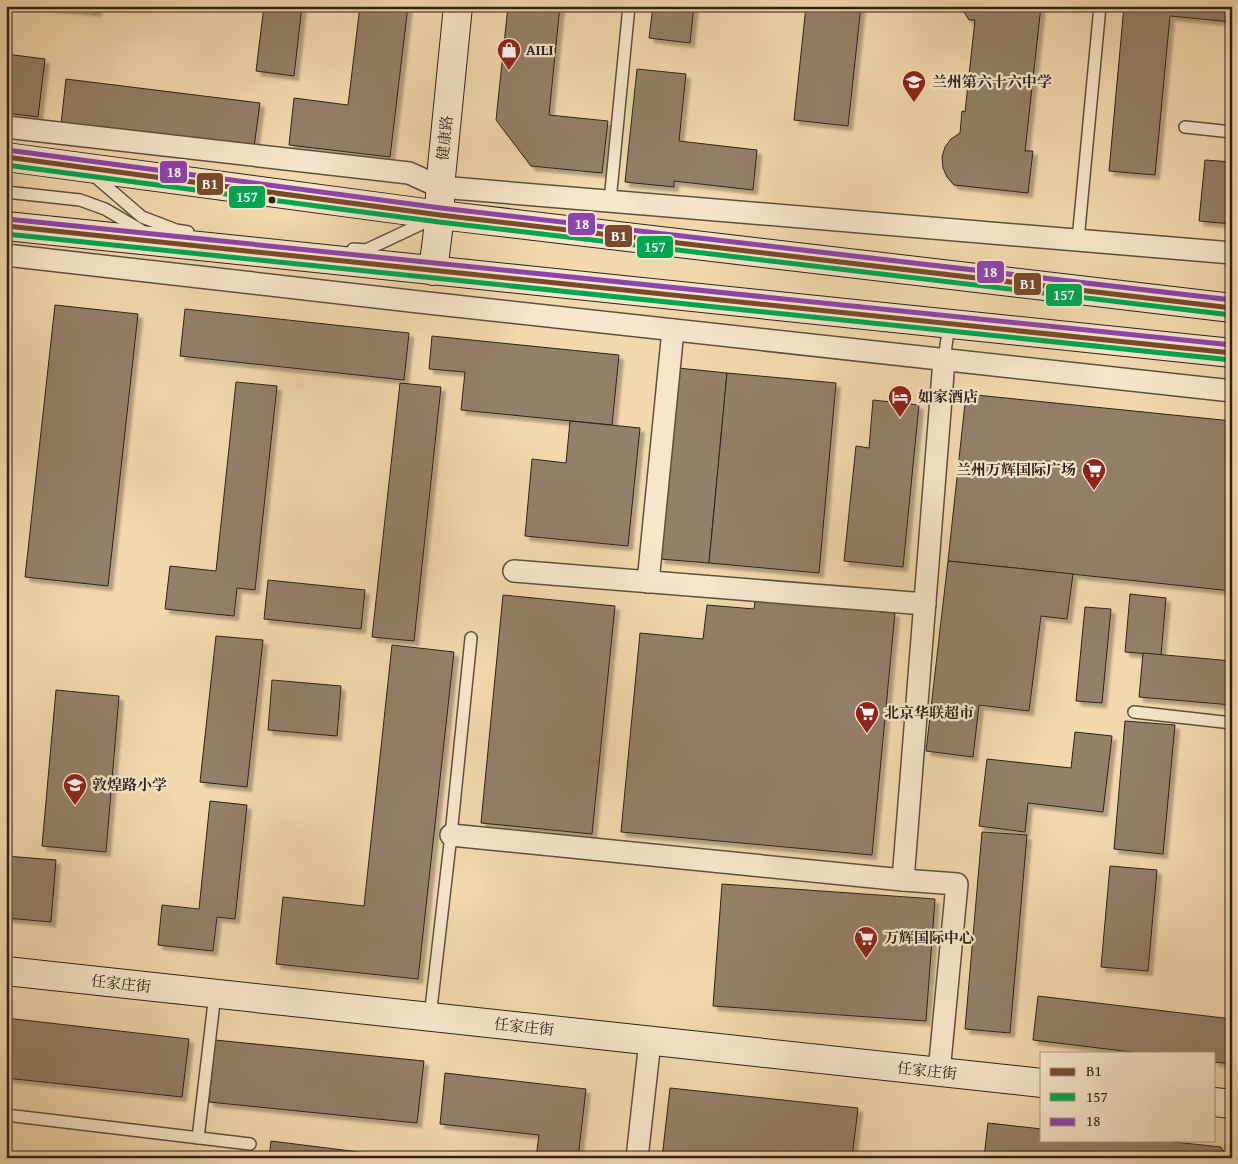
<svg xmlns="http://www.w3.org/2000/svg" width="1238" height="1164" font-family="'Gentium Book Plus','Noto Serif SC',serif">
	<defs>
		<filter id="shadow"><feDropShadow dx="4.5" dy="4.5" stdDeviation="1" flood-color="#0004"/></filter>
	</defs>
	<rect width="100%" height="100%" fill="#f1d8ad"/>
	<filter id="stains"><feTurbulence type="fractalNoise" baseFrequency=".004" numOctaves="4"/><feColorMatrix values="0 0 0 0 .2 0 0 0 0 .09 0 0 0 0 .02 0 0 0 .5 -.17"/></filter>
	<radialGradient id="worn" r=".72"><stop offset=".6" stop-color="#630" stop-opacity="0"/><stop offset="1" stop-color="#630" stop-opacity=".3"/></radialGradient>
	<g fill="#938067" stroke="#2d211b" filter="url(#shadow)">
		<path d="M48 6H97V12L48 7Z"/>
		<path d="M264 6H302L294 76 256 71Z"/>
		<path d="M360 6H408L390 157 289 145 294 98 348 105Z"/>
		<path d="M508 6H560L549 115 608 121 602 173 531 166 496 120Z"/>
		<path d="M653 6H694L690 43 649 38Z"/>
		<path d="M806 6H861L848 126 794 120Z"/>
		<path d="M960 6H1041L1025 151H1033L1028 193 954 185 947 177 943 168 942 157 945 147 951 139 960 133 962 111 965 112 975 20H969Z"/>
		<path d="M1124 6H1232V22L1170 16 1155 175 1109 171Z"/>
		<path d="M6 54 45 59 38 117 6 113Z"/>
		<path d="M637 69 686 74 679 141 757 150 753 190 674 181V187L625 182Z"/>
		<path d="M66 79 260 103 254 147 61 124Z"/>
		<path d="M1205 160 1232 162V224L1199 221Z"/>
		<path d="M55 305 138 314 108 586 25 577Z"/>
		<path d="M185 309 409 333 404 380 180 356Z"/>
		<path d="M432 336 619 355 612 425 461 410 465 372 429 369Z"/>
		<path d="M678 368 727 373 709 563 660 559Z"/>
		<path d="M727 373 836 383 819 573 709 563Z"/>
		<path d="M236 382 277 386 255 590 237 588 234 616 165 609 170 566 216 571Z"/>
		<path d="M400 383 441 387 414 641 372 637Z"/>
		<path d="M966 394 1232 421V591L948 561Z"/>
		<path d="M873 400 919 405 903 567 844 561 856 446 869 448Z"/>
		<path d="M570 421 640 428 628 546 525 536 532 459 566 463Z"/>
		<path d="M948 561 1073 574 1067 619 1041 616 1029 711 979 705 973 757 926 751Z"/>
		<path d="M268 580 365 590 361 629 264 619Z"/>
		<path d="M1130 594 1166 598 1161 655 1125 652Z"/>
		<path d="M503 595 615 606 592 834 481 823Z"/>
		<path d="M755 601 895 613 872 855 621 832 640 633 703 639 707 605 754 609Z"/>
		<path d="M1085 607 1111 609 1102 703 1076 701Z"/>
		<path d="M216 636 263 640 247 787 200 782Z"/>
		<path d="M392 645 454 652 418 979 276 964 283 897 364 906Z"/>
		<path d="M1143 653 1232 661V705L1139 697Z"/>
		<path d="M272 680 341 686 337 736 268 730Z"/>
		<path d="M56 690 119 696 106 852 42 846Z"/>
		<path d="M1125 721 1175 725 1163 854 1114 849Z"/>
		<path d="M1075 732 1112 736 1103 812 1028 803 1025 832 979 826 987 759 1071 768Z"/>
		<path d="M210 801 247 805 235 919 217 917 213 951 158 945 162 905 199 909Z"/>
		<path d="M982 832 1027 835 1010 1033 965 1029Z"/>
		<path d="M6 856 56 860 51 922 6 918Z"/>
		<path d="M1110 866 1157 870 1148 971 1101 967Z"/>
		<path d="M722 884 935 899 926 1021 713 1006Z"/>
		<path d="M1038 996 1232 1019V1064L1214 1062V1053H1140L1033 1040Z"/>
		<path d="M6 1018 189 1039 182 1097 6 1078Z"/>
		<path d="M215 1040 424 1061 417 1123 209 1102Z"/>
		<path d="M445 1073 586 1089 578 1158H536L539 1135 440 1124Z"/>
		<path d="M670 1088 858 1108 852 1158H662Z"/>
		<path d="M988 1123 1042 1129V1140H1156L1221 1147 1228 1158H984Z"/>
		<path d="M271 1141 407 1158H269Z"/>
	</g>
	<g fill="none" stroke-linecap="round" stroke-linejoin="round">
		<g stroke="#5e4f40" stroke-width="14">
			<g id="lane">
				<path d="M1185 127 1232 132"/>
				<path d="M92 174 142 217 176 230 188 232"/>
				<path d="M6 192 80 200 105 209 144 232"/>
				<path d="M610 201 629 6"/>
				<path d="M1078 240 1100 6"/>
				<path d="M353 249 366 250 430 220"/>
				<path d="M944 360 949 324"/>
				<path d="M1134 712 1232 723"/>
				<path d="M430 1017 451 835 471 638"/>
				<path d="M6 1115 250 1144"/>
				<path d="M198 1138 215 994"/>
			</g>
		</g>
		<g stroke="#5e4f40" stroke-width="24">
			<g id="street">
				<path d="M6 127 409 173 440 187 1232 253"/>
				<path d="M6 255 428 303 1232 391"/>
				<path d="M514 571 925 604"/>
				<path d="M648 582 673 330"/>
				<path d="M451 835 903 880 944 360"/>
				<path d="M903 880 957 884 939 1072"/>
				<path d="M637 1158 650 1041"/>
			</g>
		</g>
		<g stroke="#2d211b" stroke-width="30">
			<g id="secondary">
				<path d="M6 157 440 215 1232 308"/>
				<path d="M6 226 1232 353"/>
				<path d="M433 271 440 215V187L458 6"/>
				<path d="M6 971 1042 1083"/>
				<path d="M1214 1102 1232 1104"/>
			</g>
		</g>
		<use href="#lane" stroke="#f6e6ca" stroke-width="11"/>
		<use href="#street" stroke="#f6e6ca" stroke-width="21"/>
		<use href="#secondary" stroke="#f6e6ca" stroke-width="28"/>
		<g stroke="#f6e6ca" stroke-width="9">
			<g id="bus-1">
				<path d="M6 157 440 215 1232 308"/>
				<path d="M6 226 1232 353"/>
			</g>
		</g>
		<g stroke="#f6e6ca" stroke-width="9">
			<g id="bus-2">
				<path d="M6 165 439 222 1231 315"/>
				<path d="M6 234 1231 360"/>
			</g>
		</g>
		<g stroke="#f6e6ca" stroke-width="9">
			<g id="bus-3">
				<path d="M7 150 441 208 1232 300"/>
				<path d="M7 219 1232 345"/>
			</g>
		</g>
		<use href="#bus-1" stroke="#7a4b2a" stroke-width="5"/>
		<use href="#bus-2" stroke="#00a651" stroke-width="5"/>
		<use href="#bus-3" stroke="#8e44ad" stroke-width="5"/>
	</g>
	<defs>
		<g id="shop-pin" transform="scale(1.25)"><path d="M0 17L-7.5 6A9.5 9.5 0 1 1 7.5 6Z" fill="#8f2418" stroke="#f6e6ca"/><path d="M-5-2.5h2.3a2.7 3.5 0 0 1 5.4 0H5L5.5 6h-11ZM-1.5-2.5h3a1.5 2.3 0 0 0-3 0Z" fill="#fff"/></g>
		<g id="school-pin" transform="scale(1.25)"><path d="M0 17L-7.5 6A9.5 9.5 0 1 1 7.5 6Z" fill="#8f2418" stroke="#f6e6ca"/><path d="M0-5L7-2L0 1L-7-2ZM-4 1L0 2.5L4 1V4Q0 6-4 4Z" fill="#fff"/></g>
		<g id="hotel-pin" transform="scale(1.25)"><path d="M0 17L-7.5 6A9.5 9.5 0 1 1 7.5 6Z" fill="#8f2418" stroke="#f6e6ca"/><path d="M-6-4.5h1.5V1H6V5H4.5V3h-9V5H-6ZM-4 0a1.8 1.8 0 1 1 3.6 0ZM.5 0V-2.5h3Q6-2.5 6 0Z" fill="#fff"/></g>
		<g id="supermarket-pin" transform="scale(1.25)"><path d="M0 17L-7.5 6A9.5 9.5 0 1 1 7.5 6Z" fill="#8f2418" stroke="#f6e6ca"/><path d="M-6-5.5h2.5l.6 2H6L4.5 2H-2.5L-4.4-4H-6ZM-1.5 3.2a1.3 1.3 0 1 0 .1 0ZM3 3.2a1.3 1.3 0 1 0 .1 0Z" fill="#fff"/></g>
	</defs>
	<g fill-rule="evenodd">
		<use href="#shop-pin" x="509" y="50"/>
		<use href="#school-pin" x="914" y="82"/>
		<use href="#hotel-pin" x="900" y="397"/>
		<use href="#supermarket-pin" x="1094" y="470"/>
		<use href="#supermarket-pin" x="867" y="713"/>
		<use href="#school-pin" x="75" y="785"/>
		<use href="#supermarket-pin" x="866" y="938"/>
	</g>
	<circle fill="#2d211b" stroke="#f6e6ca" stroke-width="2" cx="272" cy="200" r="4.5"/>
	<g text-anchor="middle" stroke-width="4.5" stroke-linejoin="round" paint-order="stroke">
		<g font-size="15" font-weight="bold" fill="#2d211b" stroke="#f6e6ca" text-anchor="start">
			<text x="526" y="55">AILI</text>
			<text x="932" y="87">兰州第六十六中学</text>
			<text x="918" y="402">如家酒店</text>
			<text x="1076" y="475" text-anchor="end">兰州万辉国际广场</text>
			<text x="884" y="718">北京华联超市</text>
			<text x="92" y="790">敦煌路小学</text>
			<text x="884" y="943">万辉国际中心</text>
		</g>
		<g font-size="15" fill="#2d211b" stroke="#f6e6ca">
			<text transform="translate(445 138) rotate(-84)" y="5">健康路</text>
			<text transform="translate(121 984) rotate(6)" y="5">任家庄街</text>
			<text transform="translate(524 1027) rotate(6)" y="5">任家庄街</text>
			<text transform="translate(927 1071) rotate(6)" y="5">任家庄街</text>
		</g>
	</g>
	<g stroke="#f6e6ca" stroke-width="2">
		<rect x="159" y="160" width="29" height="24" rx="5" fill="#8e44ad"/>
		<rect x="196" y="172" width="28" height="24" rx="5" fill="#7a4b2a"/>
		<rect x="228" y="185" width="38" height="24" rx="5" fill="#00a651"/>
		<rect x="567" y="212" width="29" height="24" rx="5" fill="#8e44ad"/>
		<rect x="604" y="224" width="29" height="24" rx="5" fill="#7a4b2a"/>
		<rect x="636" y="235" width="38" height="24" rx="5" fill="#00a651"/>
		<rect x="976" y="260" width="29" height="24" rx="5" fill="#8e44ad"/>
		<rect x="1013" y="272" width="29" height="24" rx="5" fill="#7a4b2a"/>
		<rect x="1045" y="283" width="38" height="24" rx="5" fill="#00a651"/>
	</g>
	<g font-size="14" text-anchor="middle" font-weight="bold" fill="#fff">
		<text x="174" y="177">18</text>
		<text x="210" y="189">B1</text>
		<text x="247" y="202">157</text>
		<text x="582" y="229">18</text>
		<text x="619" y="241">B1</text>
		<text x="655" y="252">157</text>
		<text x="990" y="277">18</text>
		<text x="1028" y="289">B1</text>
		<text x="1064" y="300">157</text>
	</g>
	<rect width="1238" height="1164" fill="none" stroke="#f1d8ad" stroke-width="25"/>
	<rect x="8" y="8" width="1223" height="1149" fill="none" stroke="#2d211b" stroke-width="2.5"/>
	<rect x="12" y="12" width="1213" height="1139" fill="none" stroke="#2d211b"/>
	<rect x="1040" y="1052" width="175" height="90" fill="#f6e6ca" stroke="#a69784"/>
	<rect x="1050" y="1068" width="25" height="8" fill="#7a4b2a" stroke="#a69784"/>
	<text x="1086" y="1076" font-size="15" fill="#2d211b">B1</text>
	<rect x="1050" y="1093" width="25" height="8" fill="#00a651" stroke="#a69784"/>
	<text x="1086" y="1102" font-size="15" fill="#2d211b">157</text>
	<rect x="1050" y="1118" width="25" height="8" fill="#8e44ad" stroke="#a69784"/>
	<text x="1086" y="1126" font-size="15" fill="#2d211b">18</text>
	<rect width="100%" height="100%" filter="url(#stains)"/>
	<rect width="100%" height="100%" fill="url(#worn)"/>
</svg>
